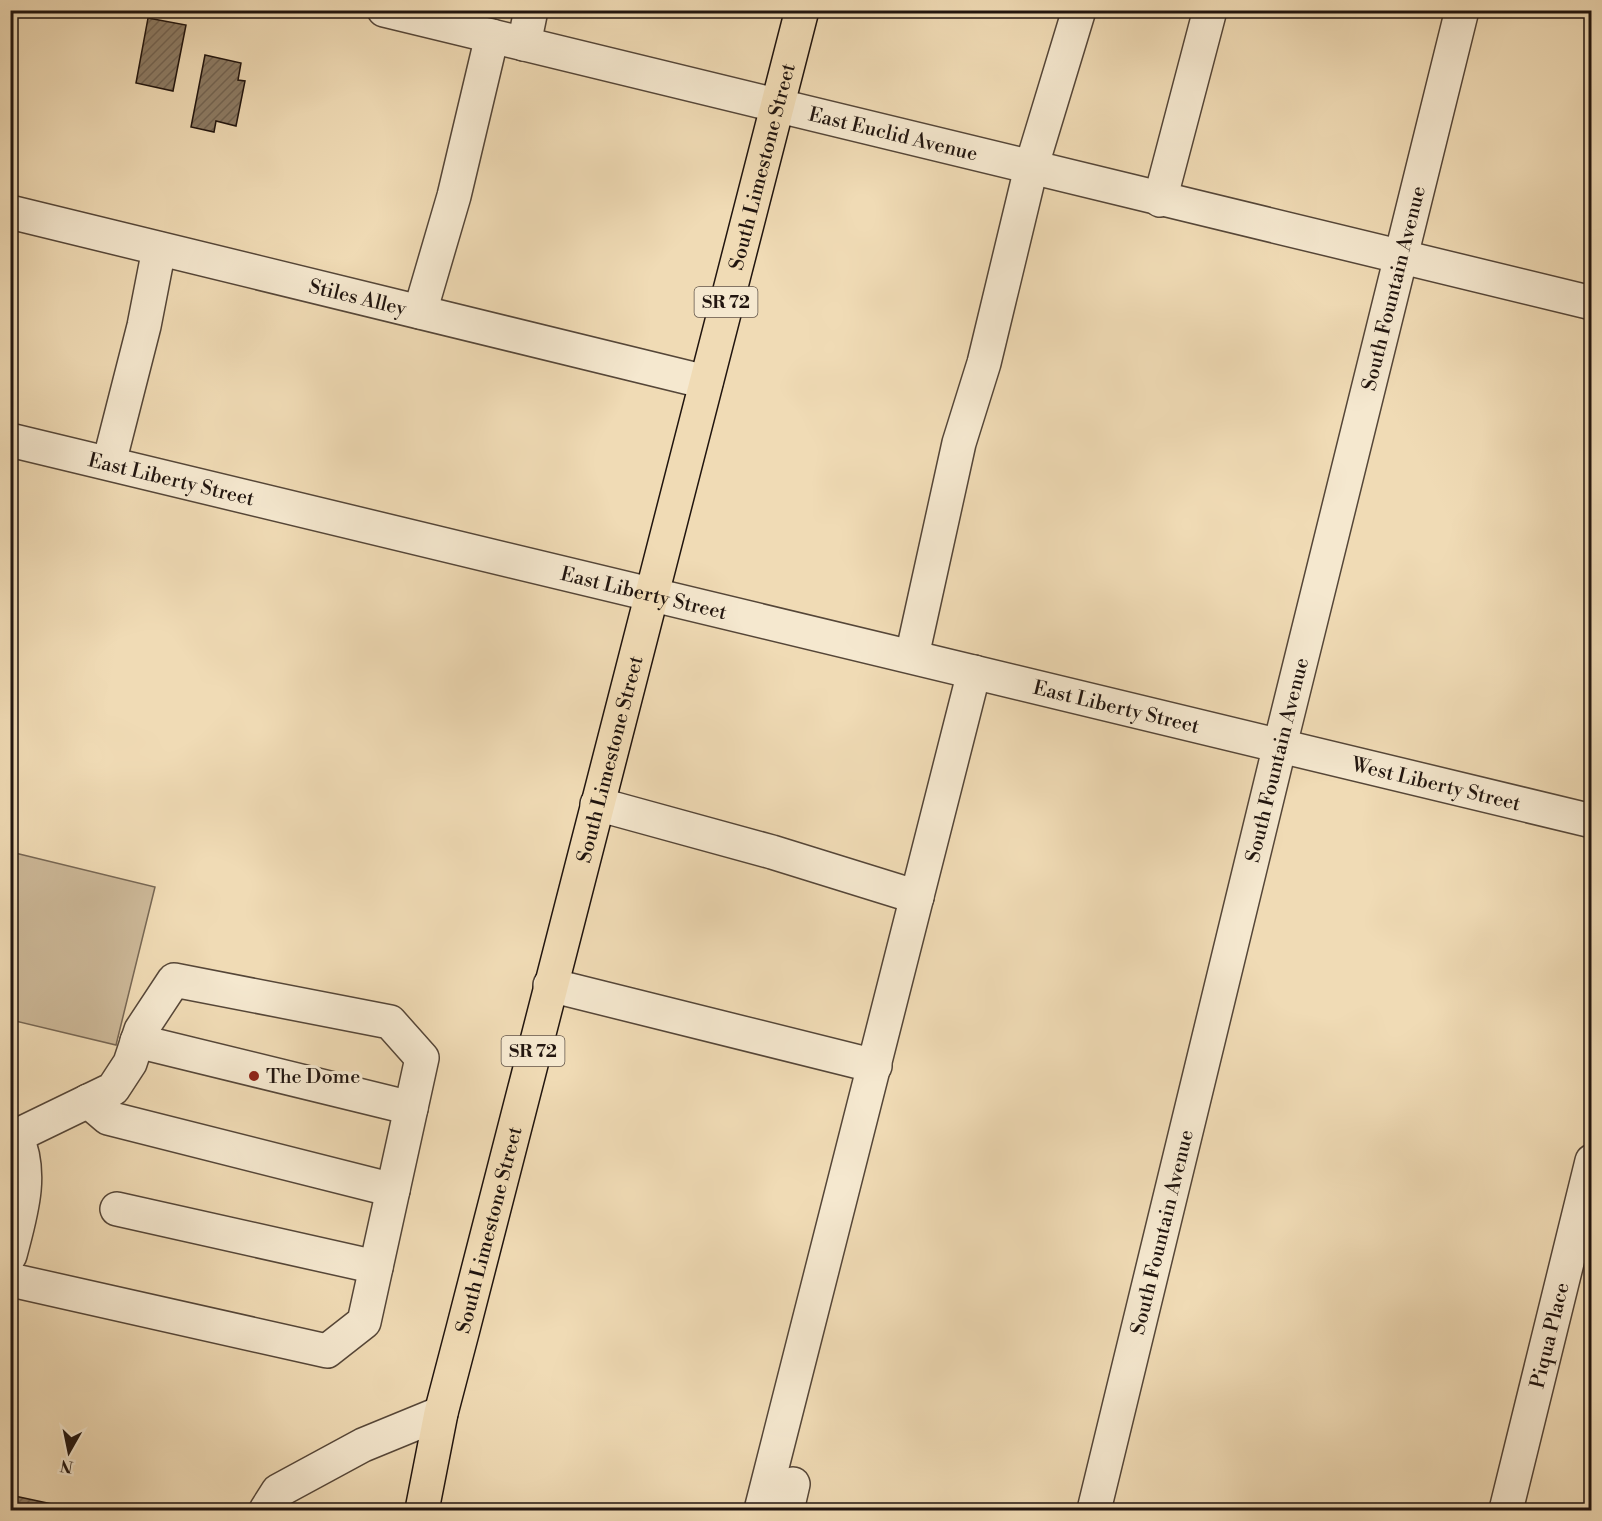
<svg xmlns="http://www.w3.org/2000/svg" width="1602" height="1521" font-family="'Libre Bodoni',serif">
	<defs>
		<pattern id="building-hatch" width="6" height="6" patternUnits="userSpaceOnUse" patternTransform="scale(1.5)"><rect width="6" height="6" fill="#8d7c65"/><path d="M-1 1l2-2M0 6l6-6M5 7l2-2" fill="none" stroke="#736452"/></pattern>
	</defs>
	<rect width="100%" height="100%" fill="#f0dbb5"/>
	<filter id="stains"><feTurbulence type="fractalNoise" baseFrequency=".00333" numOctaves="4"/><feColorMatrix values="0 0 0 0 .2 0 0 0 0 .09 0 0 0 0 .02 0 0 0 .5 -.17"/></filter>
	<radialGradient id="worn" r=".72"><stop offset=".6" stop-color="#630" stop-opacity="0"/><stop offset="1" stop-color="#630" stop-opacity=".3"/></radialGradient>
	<path fill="#cdb999" stroke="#776754" stroke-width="1.5" d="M11 852 155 887 116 1045 11 1020Z"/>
	<g fill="url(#building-hatch)" stroke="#21150f" stroke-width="1.5">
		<path d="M148 18 186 25 173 91 136 83Z"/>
		<path d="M205 55 241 63 238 80 245 81 236 126 216 121 214 132 191 127Z"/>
		<path d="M10 1495 80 1510H10Z"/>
	</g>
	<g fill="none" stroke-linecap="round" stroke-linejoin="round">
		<g stroke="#554638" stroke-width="36">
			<g id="minor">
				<path id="s1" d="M384 10 1592 303"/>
				<path d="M524 44 531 10"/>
				<path d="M1160 200 1210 10"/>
				<path id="s2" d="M10 212 706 382"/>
				<path d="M420 312 454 196 492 36"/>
				<path id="s3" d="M10 440 1592 821"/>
				<path d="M109 463 144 326 159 249"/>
				<path d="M912 656 959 443 984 363 1031 168 1079 10"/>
				<path d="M597 804 772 852 917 897"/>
				<path d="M550 985 875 1066"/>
				<path d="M137 1041 411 1108"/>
				<path d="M88 1101 108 1118 393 1190"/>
				<path d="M10 1135 16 1136 113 1089 130 1063 141 1030 174 980 390 1022 422 1058 364 1322 327 1351 11 1280 10 1276"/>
				<path d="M117 1209 376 1267"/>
				<path d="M10 1255C20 1216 34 1174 16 1136"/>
				<path d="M266 1510 278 1491 363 1445 441 1413"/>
				<path d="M761 1510 974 672"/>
				<path d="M787 1510 793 1484"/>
				<path id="s4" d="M1094 1510 1280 745 1462 10"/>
				<path id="s5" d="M1506 1510 1592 1161"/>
			</g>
		</g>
		<g stroke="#21150f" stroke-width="36">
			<g id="major">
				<path id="s6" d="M422 1510 441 1413 463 1329 802 10"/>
			</g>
		</g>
		<use href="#minor" stroke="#f5e8cf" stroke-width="33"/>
		<use href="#major" stroke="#f0dbb5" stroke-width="33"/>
	</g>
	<circle fill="#8f2418" stroke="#f5e8cf" stroke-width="2" cx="254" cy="1076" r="6"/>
	<g text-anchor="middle" stroke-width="6" stroke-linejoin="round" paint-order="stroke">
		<g fill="#f5e8cf" stroke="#615449" stroke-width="1.5">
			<rect x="694.5" y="287" width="63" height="30" rx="4.5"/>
			<rect x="501.5" y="1036" width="63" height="30" rx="4.5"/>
		</g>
		<g font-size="18" font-weight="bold" fill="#21150f">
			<text x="726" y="308">SR 72</text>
			<text x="533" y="1057">SR 72</text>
		</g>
		<g font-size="20" fill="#21150f" stroke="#f5e8cf">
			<text dy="7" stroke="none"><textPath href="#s1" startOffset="524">East Euclid Avenue</textPath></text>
			<text dy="7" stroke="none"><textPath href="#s6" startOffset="1386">South Limestone Street</textPath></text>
			<text dy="7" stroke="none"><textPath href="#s4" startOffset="1258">South Fountain Avenue</textPath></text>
			<text dy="7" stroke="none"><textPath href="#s2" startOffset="358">Stiles Alley</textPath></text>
			<text dy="7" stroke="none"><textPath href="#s3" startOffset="166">East Liberty Street</textPath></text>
			<text dy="7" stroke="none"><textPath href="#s3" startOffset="652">East Liberty Street</textPath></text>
			<text dy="7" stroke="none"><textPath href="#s3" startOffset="1138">East Liberty Street</textPath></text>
			<text dy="7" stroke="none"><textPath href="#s6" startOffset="774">South Limestone Street</textPath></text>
			<text dy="7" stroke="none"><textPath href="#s4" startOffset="772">South Fountain Avenue</textPath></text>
			<text dy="7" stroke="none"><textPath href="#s3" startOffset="1467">West Liberty Street</textPath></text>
			<text dy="7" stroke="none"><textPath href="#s6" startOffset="288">South Limestone Street</textPath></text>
			<text dy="7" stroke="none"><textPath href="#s4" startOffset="286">South Fountain Avenue</textPath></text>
			<text dy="7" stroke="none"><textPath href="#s5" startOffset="180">Piqua Place</textPath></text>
		</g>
		<g font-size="20" fill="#21150f" stroke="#f5e8cf" text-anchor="start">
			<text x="266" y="1083">The Dome</text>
		</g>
	</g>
	<rect width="1602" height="1521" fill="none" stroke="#f0dbb5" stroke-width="36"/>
	<rect x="12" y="12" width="1578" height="1497" fill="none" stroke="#21150f" stroke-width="3"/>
	<rect x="18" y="18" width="1566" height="1485" fill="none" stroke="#21150f" stroke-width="1.5"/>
	<g transform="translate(69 1452) rotate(189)" stroke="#f5e8cf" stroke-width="4.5" paint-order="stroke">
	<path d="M0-4.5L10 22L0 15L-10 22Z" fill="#21150f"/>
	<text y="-9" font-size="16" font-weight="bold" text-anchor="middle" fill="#21150f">N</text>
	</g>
	<rect width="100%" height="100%" filter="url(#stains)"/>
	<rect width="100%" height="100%" fill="url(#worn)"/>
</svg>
